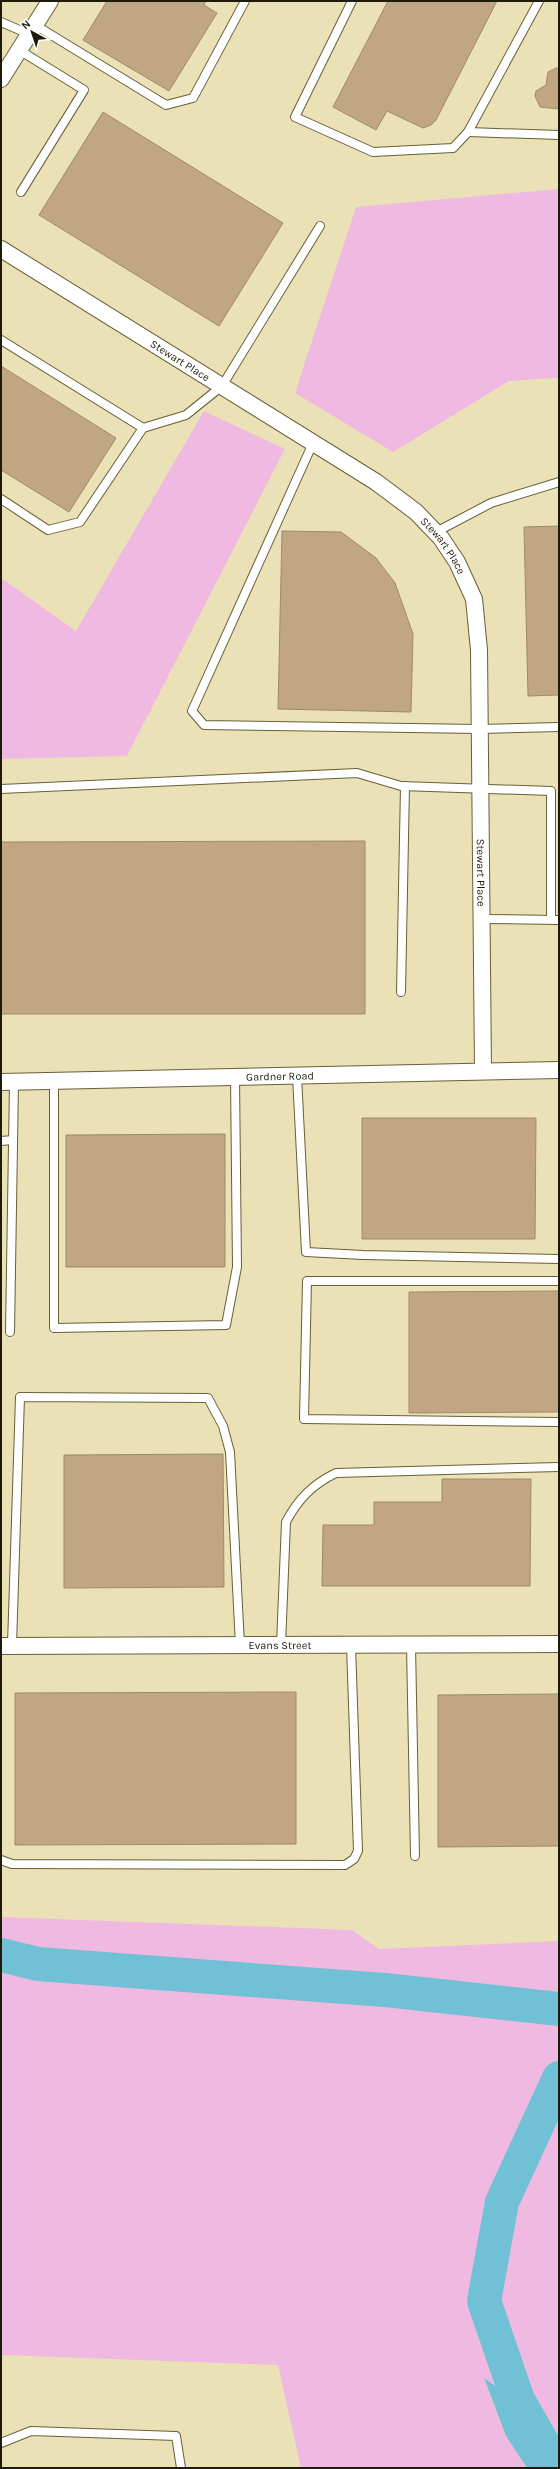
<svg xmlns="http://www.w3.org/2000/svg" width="560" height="2469" font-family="Karla,sans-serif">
	<rect width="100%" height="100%" fill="#ebe1b6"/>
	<g fill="#f0b9e1">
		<path d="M559 189V379L555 378 509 381 393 452 295 393 356 207Z"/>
		<path d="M204 411 285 449 127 756 1 759V578L76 631Z"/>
		<path d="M1 1917 352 1930 379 1949 559 1941V2436L540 2418 484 2379 506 2436 527 2468H301L278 2365 1 2355Z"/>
	</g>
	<path fill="#70c1d6" d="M484 2378 540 2418 559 2436V2468H527L506 2436Z"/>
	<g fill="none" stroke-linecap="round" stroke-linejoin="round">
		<g stroke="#70c1d6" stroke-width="34">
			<path d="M1 1955 38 1964 385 1990 559 2009"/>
			<path d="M557 2468 518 2400 484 2301 502 2202 559 2078"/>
		</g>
	</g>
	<g fill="#c0a682" stroke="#a28a66">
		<path d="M107 1H206L204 5 217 13 169 91 83 40Z"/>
		<path d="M388 1H497L436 120 431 125 423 128 387 111 376 130 333 107Z"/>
		<path d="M556 68H559V109L540 107 535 96 536 91 546 85 548 72Z"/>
		<path d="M103 112 283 223 219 326 39 215Z"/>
		<path d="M1 366 116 438 69 512 1 470Z"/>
		<path d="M559 526V695L528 696 524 527Z"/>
		<path d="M282 531 341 532 376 558 395 583 413 634 411 712 278 709Z"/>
		<path d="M365 841V1014H1V842Z"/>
		<path d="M362 1118H536L535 1239H362Z"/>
		<path d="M225 1134V1267H66V1135Z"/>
		<path d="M559 1291V1412L409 1413V1292Z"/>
		<path d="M223 1454 224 1587 64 1588V1455Z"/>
		<path d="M442 1479H531L530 1586H322L323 1525H374V1502H442Z"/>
		<path d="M296 1692V1844L15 1845V1693Z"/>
		<path d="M559 1694V1846L438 1847V1695Z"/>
	</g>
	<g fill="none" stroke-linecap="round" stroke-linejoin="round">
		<g stroke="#685f38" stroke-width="10">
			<g id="service">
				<path d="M352 1 295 117 373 152 453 148 468 132 539 1"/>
				<path d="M1 22 29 34"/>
				<path d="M35 25 166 105 193 98 245 1"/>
				<path d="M19 50 84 90 21 192"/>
				<path d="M468 132 559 135"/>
				<path d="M1 340 143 428"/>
				<path d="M313 443 192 711 204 725 480 729 559 727"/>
				<path d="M1 499 48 530 80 522 143 428 186 415 222 386 320 226"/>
				<path d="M436 532 491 503 559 482"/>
				<path d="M1 789 357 773 401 786 551 791V919"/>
				<path d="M482 919 559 920"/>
				<path d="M401 992 405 786"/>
				<path d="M297 1076 306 1252 363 1255 559 1259"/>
				<path d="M54 1081V1328L226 1325 237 1267 235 1077"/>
				<path d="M1 1141 13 1140"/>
				<path d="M559 1281H307L304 1419 559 1422"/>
				<path d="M10 1332 14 1082"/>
				<path d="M12 1645 20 1397 208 1398 223 1426 230 1452 240 1645"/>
				<path d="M281 1645 286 1522C298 1499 313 1484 336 1473L559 1467"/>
				<path d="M411 1645 415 1856"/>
				<path d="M1 1860 12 1864 345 1865 354 1859 358 1851 351 1645"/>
				<path d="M1 2443 31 2431 176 2436 181 2468"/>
			</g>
		</g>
		<g stroke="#685f38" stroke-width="18">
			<g id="minor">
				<path d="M1 79 50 1"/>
				<path id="s1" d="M1 249 376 482 416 512 441 538 457 562 474 599 479 650 483 1071"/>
				<path id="s2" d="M1 1082 559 1070"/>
				<path id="s3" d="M1 1646 559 1644"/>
			</g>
		</g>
		<use href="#service" stroke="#fff" stroke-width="8"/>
		<use href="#minor" stroke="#fff" stroke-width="16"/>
	</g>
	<g text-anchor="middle" stroke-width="3" stroke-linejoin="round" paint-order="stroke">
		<g font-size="11" fill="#1f1b0b" stroke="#fff">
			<text dy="4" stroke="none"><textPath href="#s1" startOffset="211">Stewart Place</textPath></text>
			<text dy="4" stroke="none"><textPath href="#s1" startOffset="535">Stewart Place</textPath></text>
			<text dy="4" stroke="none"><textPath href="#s1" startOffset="871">Stewart Place</textPath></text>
			<text dy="4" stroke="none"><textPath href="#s2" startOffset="279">Gardner Road</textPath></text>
			<text dy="4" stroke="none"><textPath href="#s3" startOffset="279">Evans Street</textPath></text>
		</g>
	</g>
	<rect width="560" height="2469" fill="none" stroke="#1f1b0b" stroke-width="4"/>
	<g transform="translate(32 32) rotate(320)" stroke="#ffffff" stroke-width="3" paint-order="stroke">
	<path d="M0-3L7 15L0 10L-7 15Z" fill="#1f1b0b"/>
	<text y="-6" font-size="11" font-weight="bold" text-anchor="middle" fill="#1f1b0b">N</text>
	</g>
</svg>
